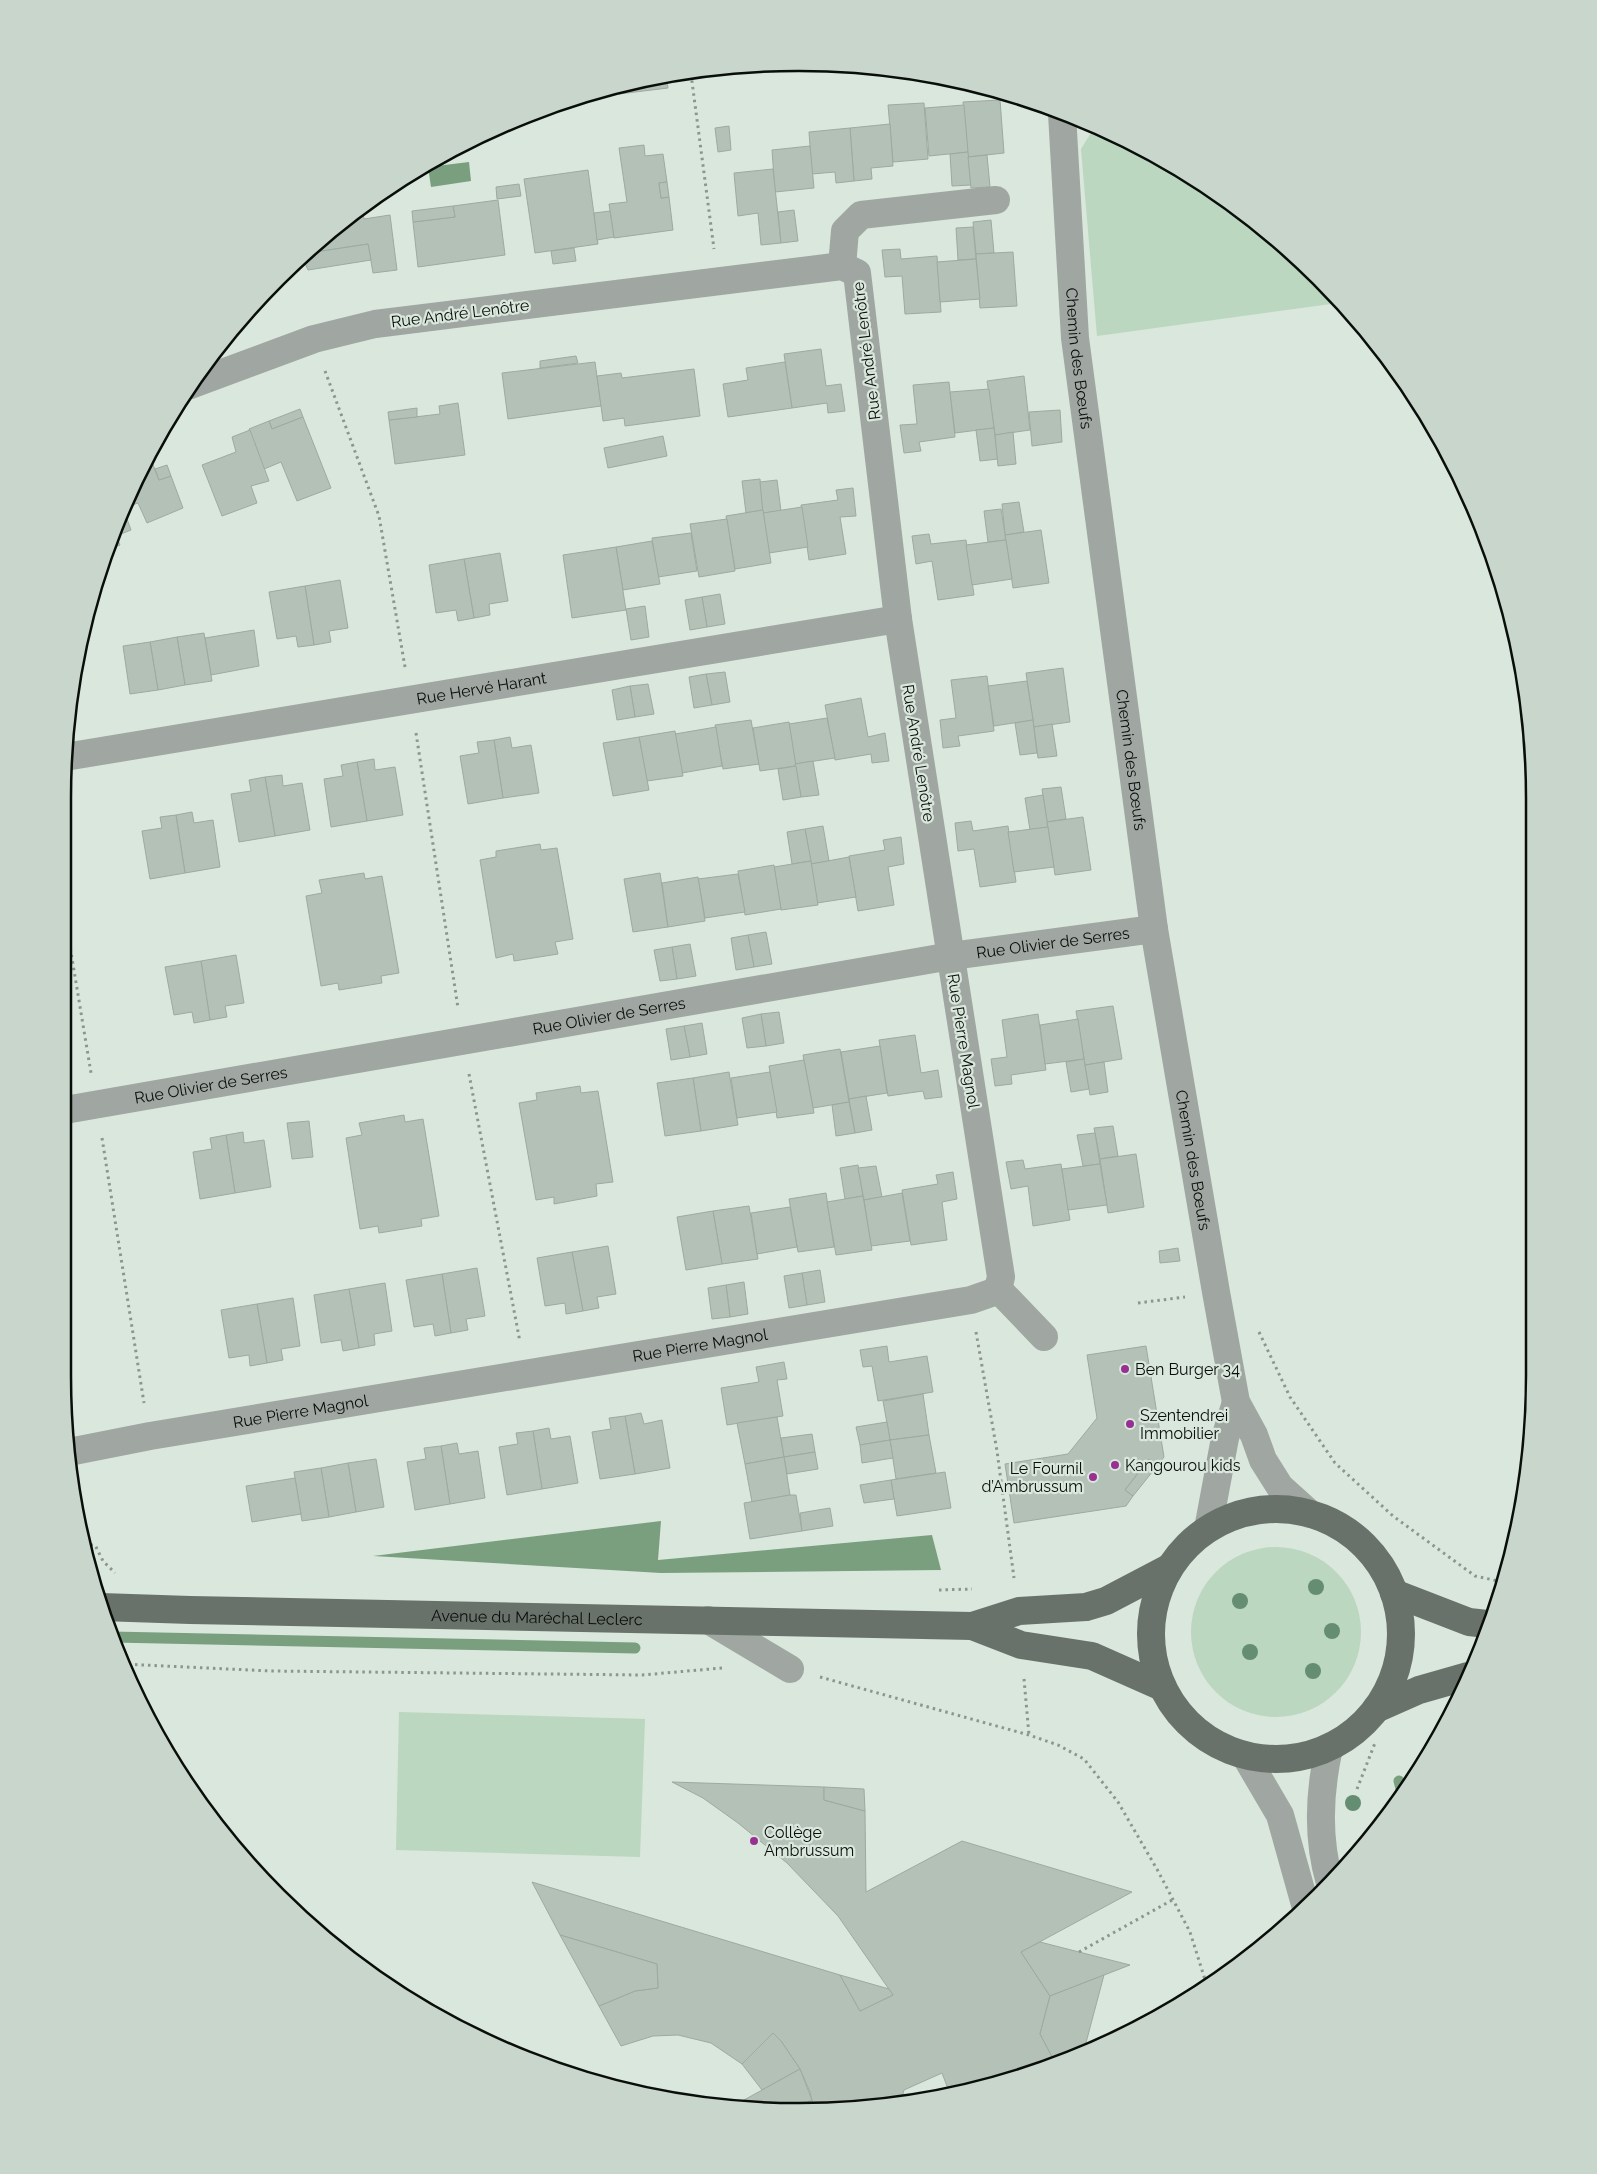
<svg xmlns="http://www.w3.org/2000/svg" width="1597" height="2174" font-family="Raleway,sans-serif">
	<rect width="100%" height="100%" fill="#dae7dc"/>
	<g fill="#bbd7bf">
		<path d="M1094 128 1166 161 1284 245 1338 303 1097 336 1081 149Z"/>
		<circle cx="1276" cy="1632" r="85"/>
		<path d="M399 1712 645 1719 640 1857 396 1850Z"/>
	</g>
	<g fill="#799f7f">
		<path d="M469 162 471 181 431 187 428 167Z"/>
		<path d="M661 1521 658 1560 932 1535 941 1570 661 1573 373 1556Z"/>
	</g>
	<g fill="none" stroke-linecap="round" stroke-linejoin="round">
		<g stroke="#799f7f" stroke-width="11">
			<path d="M112 1637 635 1648"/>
			<path d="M1399 1781 1402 1792"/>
		</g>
	</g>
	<g fill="#b4c1b6" stroke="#9eaaa0">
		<path d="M666 78 668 88 619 94V86Z"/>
		<path d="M1000 100 1004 153 968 157 963 102Z"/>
		<path d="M924 103 928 159 893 162 888 105Z"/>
		<path d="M964 105 968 152 929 156 925 108Z"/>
		<path d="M890 124 893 166 871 168 872 179 854 181 850 128Z"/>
		<path d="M729 126 731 150 718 152 715 128Z"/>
		<path d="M850 128 854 181 836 183 835 172 812 174 809 132Z"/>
		<path d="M644 145 645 156 663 154 667 182 659 183 661 198 669 197 673 230 614 238 609 204 627 202 619 148Z"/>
		<path d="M810 146 814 188 775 192 772 150Z"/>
		<path d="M968 152 971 185 952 186 950 154Z"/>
		<path d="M987 155 990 187 971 188 968 157Z"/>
		<path d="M773 169 781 243 761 245 758 213 738 216 734 173Z"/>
		<path d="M588 170 598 244 535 253 524 179Z"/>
		<path d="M667 182 669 197 661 198 659 183Z"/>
		<path d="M519 184 521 196 497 199 496 187Z"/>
		<path d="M498 200 505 255 418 267 413 222 455 217 453 206Z"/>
		<path d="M453 206 455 217 413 222 412 211Z"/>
		<path d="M362 207 364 219 390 215 397 270 373 273 368 244 309 253 350 215Z"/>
		<path d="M794 210 798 241 781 243 778 212Z"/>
		<path d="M610 211 614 237 597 240 594 213Z"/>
		<path d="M991 220 994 253 976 254 973 222Z"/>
		<path d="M973 227 976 259 958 260 956 228Z"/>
		<path d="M368 244 371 260 308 270 303 259 309 253Z"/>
		<path d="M574 248 576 261 553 264 551 251Z"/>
		<path d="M900 249 901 259 937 256 941 312 905 314 902 276 885 277 882 250Z"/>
		<path d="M1013 252 1017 306 980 308 976 254Z"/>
		<path d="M976 259 980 299 940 302 937 262Z"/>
		<path d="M821 349 826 386 841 384 845 411 828 413 827 403 792 408 784 354Z"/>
		<path d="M576 356 578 363 540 368V361Z"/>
		<path d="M595 362 601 406 508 419 502 373Z"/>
		<path d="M785 362 792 408 728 417 723 384 748 380 746 368Z"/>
		<path d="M694 369 700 416 625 426 624 418 603 421 597 376 621 373 622 378Z"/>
		<path d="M1024 376 1030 430 995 435 987 381Z"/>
		<path d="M949 382 955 437 919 442 921 451 904 453 900 425 917 424 913 385Z"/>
		<path d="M989 389 994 428 955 433 950 392Z"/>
		<path d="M458 403 465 455 395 464 389 420 440 414 439 406Z"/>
		<path d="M417 408V417L389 420 388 412Z"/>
		<path d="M300 409 303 417 272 429 269 421Z"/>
		<path d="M1060 410 1062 442 1032 446 1029 412Z"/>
		<path d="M303 417 331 488 297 501 281 462 264 469 249 429 269 421 272 429Z"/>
		<path d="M994 428 998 459 980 461 976 430Z"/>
		<path d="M250 430 269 481 251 486 257 503 222 516 202 465 236 452 232 437Z"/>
		<path d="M1013 432 1016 464 998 466 995 435Z"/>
		<path d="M663 436 667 456 608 468 604 448Z"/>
		<path d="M152 462 159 480 171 476 183 508 147 523 138 503 123 508 147 464Z"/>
		<path d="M167 465 171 476 159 480 155 469Z"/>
		<path d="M760 479 763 510 746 513 742 481Z"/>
		<path d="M777 480 781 511 763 513 760 482Z"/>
		<path d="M853 488 856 516 840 517 846 554 809 560 801 505 838 500 836 490Z"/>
		<path d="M1019 502 1024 532 1005 535 1002 504Z"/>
		<path d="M802 507 808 547 769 553 763 513Z"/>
		<path d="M123 508 131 530 116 536 120 545 107 550Z"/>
		<path d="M1001 509 1006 540 988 542 984 511Z"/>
		<path d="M763 510 771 563 735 569 726 516Z"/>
		<path d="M727 519 735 571 699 577 690 524Z"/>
		<path d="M1041 530 1049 583 1013 588 1005 535Z"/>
		<path d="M691 533 697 571 658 577 652 538Z"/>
		<path d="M929 534 931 544 966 540 974 595 938 600 932 561 916 564 912 536Z"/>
		<path d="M1006 540 1012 579 972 585 966 545Z"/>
		<path d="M652 541 660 584 623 590 616 547Z"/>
		<path d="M616 547 626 610 572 618 563 555Z"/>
		<path d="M500 553 508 601 489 604 490 615 474 618 464 559Z"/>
		<path d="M464 559 474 618 458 621 456 610 436 613 429 565Z"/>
		<path d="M340 580 348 628 329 631 331 642 314 645 305 586Z"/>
		<path d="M305 586 314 645 298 647 296 636 277 639 269 592Z"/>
		<path d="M720 594 725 624 707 627 702 597Z"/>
		<path d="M702 597 707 627 690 630 685 600Z"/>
		<path d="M645 606 649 637 631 640 626 609Z"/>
		<path d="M254 630 259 666 211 675 205 638Z"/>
		<path d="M204 633 212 681 185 685 177 637Z"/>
		<path d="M177 637 185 685 158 690 150 642Z"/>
		<path d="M150 642 158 690 130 694 123 646Z"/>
		<path d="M1063 668 1070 722 1034 727 1026 673Z"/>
		<path d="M725 672 730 702 712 705 706 674Z"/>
		<path d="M706 674 712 705 694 708 689 677Z"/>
		<path d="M987 676 994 731 958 736 960 746 943 748 940 720 956 718 951 680Z"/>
		<path d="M1027 681 1033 720 994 726 988 686Z"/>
		<path d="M648 684 654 714 635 717 630 686Z"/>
		<path d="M630 686 635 717 617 720 612 690Z"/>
		<path d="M861 698 868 737 885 733 889 761 872 763 871 754 835 760 825 705Z"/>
		<path d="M827 718 835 758 795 764 789 724Z"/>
		<path d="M751 720 759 764 723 769 715 725Z"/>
		<path d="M1033 720 1037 753 1020 755 1015 723Z"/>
		<path d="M789 722 796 766 760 771 753 728Z"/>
		<path d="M1052 724 1057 756 1038 758 1034 727Z"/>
		<path d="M716 727 722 766 682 773 675 734Z"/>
		<path d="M675 731 683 776 647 781 639 737Z"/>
		<path d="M510 737 512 748 531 745 539 793 503 798 494 740Z"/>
		<path d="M639 737 649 790 613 796 603 743Z"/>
		<path d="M494 740 503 798 468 804 460 756 479 753 477 742Z"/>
		<path d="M374 759 375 770 395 767 403 815 367 821 357 762Z"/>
		<path d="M813 761 819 795 801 797 795 764Z"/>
		<path d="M357 762 367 821 331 827 324 779 343 776 341 765Z"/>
		<path d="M796 766 801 797 783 800 778 769Z"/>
		<path d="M282 775 283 786 302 783 310 830 275 836 265 777Z"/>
		<path d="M265 777 275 836 239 842 231 794 251 791 249 780Z"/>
		<path d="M1061 787 1066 819 1047 822 1042 789Z"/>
		<path d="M1043 795 1048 827 1030 830 1025 798Z"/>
		<path d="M192 812 194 823 213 820 220 867 185 873 176 815Z"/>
		<path d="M176 815 185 873 150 879 142 831 162 828 160 817Z"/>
		<path d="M1083 817 1091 870 1055 875 1047 822Z"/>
		<path d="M971 821 973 831 1008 826 1016 882 980 887 974 849 958 851 955 823Z"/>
		<path d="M823 826 829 861 811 864 805 829Z"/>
		<path d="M1048 827 1054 867 1014 872 1008 832Z"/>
		<path d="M805 829 811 861 792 864 787 832Z"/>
		<path d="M901 837 904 864 888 867 894 905 858 911 849 856 885 850 883 840Z"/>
		<path d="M540 844 541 850 557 848 573 939 555 942 558 954 514 961 513 954 496 958 480 860 496 857V851Z"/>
		<path d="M849 857 856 897 817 903 811 864Z"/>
		<path d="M811 861 818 905 781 910 774 867Z"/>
		<path d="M774 865 781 909 745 915 738 871Z"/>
		<path d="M364 873 365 879 382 876 399 973 381 976 382 983 339 990 338 983 321 986 306 896 322 893 319 880Z"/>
		<path d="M660 873 668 927 633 932 624 879Z"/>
		<path d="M738 874 745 912 705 918 698 879Z"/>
		<path d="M698 877 705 921 668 927 662 883Z"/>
		<path d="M766 932 772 964 754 967 748 935Z"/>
		<path d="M748 935 754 967 736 970 731 938Z"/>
		<path d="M690 944 696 976 677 979 672 947Z"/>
		<path d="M672 947 677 979 660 981 654 950Z"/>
		<path d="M236 955 244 1003 225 1006 227 1017 210 1020 201 961Z"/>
		<path d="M201 961 210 1020 194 1023 192 1012 174 1015 165 967Z"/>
		<path d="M1113 1006 1122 1059 1085 1065 1076 1011Z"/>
		<path d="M779 1012 784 1043 766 1046 761 1014Z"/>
		<path d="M761 1014 766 1046 747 1048 742 1018Z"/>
		<path d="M1038 1014 1046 1070 1011 1075 1012 1084 995 1086 991 1059 1007 1057 1002 1020Z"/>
		<path d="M1078 1019 1084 1059 1045 1064 1040 1025Z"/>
		<path d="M702 1023 707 1054 690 1057 684 1026Z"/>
		<path d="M684 1026 690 1057 671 1060 666 1029Z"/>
		<path d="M915 1035 921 1073 938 1070 942 1097 925 1099 923 1091 888 1096 879 1040Z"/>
		<path d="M880 1046 887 1093 849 1099 841 1052Z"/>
		<path d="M840 1049 849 1102 813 1108 803 1055Z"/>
		<path d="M1084 1059 1089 1089 1071 1092 1066 1062Z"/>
		<path d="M804 1060 814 1113 777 1118 769 1066Z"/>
		<path d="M1104 1062 1108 1092 1090 1095 1085 1065Z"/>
		<path d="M729 1072 738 1125 701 1131 693 1078Z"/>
		<path d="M770 1072 777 1112 737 1118 731 1078Z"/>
		<path d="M693 1078 701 1131 665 1136 657 1083Z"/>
		<path d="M580 1086 581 1093 598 1091 613 1182 596 1184 597 1196 554 1204V1197L536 1200 519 1103 537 1100 536 1093Z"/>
		<path d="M866 1096 872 1130 855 1133 849 1099Z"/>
		<path d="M849 1102 855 1133 836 1136 832 1105Z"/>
		<path d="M404 1115 405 1122 423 1119 439 1216 421 1219 422 1226 379 1233 378 1226 360 1229 346 1138 362 1135 359 1123Z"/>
		<path d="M309 1121 313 1157 292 1159 287 1123Z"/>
		<path d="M1113 1126 1118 1156 1100 1159 1094 1128Z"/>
		<path d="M243 1132 244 1143 264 1140 271 1187 235 1193 226 1135Z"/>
		<path d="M1095 1133 1100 1164 1083 1166 1077 1135Z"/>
		<path d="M226 1135 235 1193 200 1199 193 1152 212 1149 210 1138Z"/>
		<path d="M1136 1154 1144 1207 1108 1213 1100 1159Z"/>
		<path d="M1023 1160 1025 1169 1061 1164 1070 1220 1033 1226 1028 1186 1011 1189 1006 1162Z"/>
		<path d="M1100 1164 1107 1205 1068 1210 1062 1169Z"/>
		<path d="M858 1165 863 1196 845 1199 840 1168Z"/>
		<path d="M876 1166 882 1197 864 1200 858 1168Z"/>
		<path d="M953 1172 957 1199 942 1202 947 1240 911 1245 902 1190 938 1184 936 1175Z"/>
		<path d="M826 1193 834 1247 798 1252 789 1199Z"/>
		<path d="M902 1193 910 1241 871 1246 864 1200Z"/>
		<path d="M863 1196 872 1250 836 1255 827 1202Z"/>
		<path d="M749 1206 758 1259 722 1264 713 1211Z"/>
		<path d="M790 1207 797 1247 757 1254 751 1213Z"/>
		<path d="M713 1211 722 1264 686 1270 677 1217Z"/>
		<path d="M608 1246 616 1294 597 1297 599 1308 583 1311 572 1252Z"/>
		<path d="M1178 1248 1180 1261 1160 1263 1159 1251Z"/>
		<path d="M572 1252 583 1311 566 1314 565 1303 545 1306 537 1258Z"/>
		<path d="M477 1268 485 1316 466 1319 468 1330 451 1333 442 1274Z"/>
		<path d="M820 1270 825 1302 807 1305 802 1273Z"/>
		<path d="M802 1273 807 1305 789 1308 784 1276Z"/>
		<path d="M442 1274 451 1333 435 1336 433 1324 414 1327 406 1280Z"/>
		<path d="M744 1282 748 1314 730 1317 726 1285Z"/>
		<path d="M385 1283 392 1331 374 1334 375 1345 359 1348 349 1289Z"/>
		<path d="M726 1285 730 1317 712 1319 708 1288Z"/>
		<path d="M349 1289 359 1348 343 1351 341 1340 321 1343 314 1295Z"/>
		<path d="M293 1298 300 1346 281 1349 283 1360 267 1363 257 1304Z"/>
		<path d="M257 1304 267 1363 250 1366 249 1355 229 1358 221 1310Z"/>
		<path d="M887 1346 889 1362 927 1356 933 1392 878 1401 872 1366 863 1367 860 1350Z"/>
		<path d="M1146 1346 1164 1457 1157 1466 1149 1459 1125 1490 1133 1496 1126 1506 1014 1523 1005 1464 1068 1454 1097 1418 1087 1355Z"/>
		<path d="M784 1362 787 1379 777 1380 783 1416 727 1425 721 1388 759 1382 756 1367Z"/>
		<path d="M923 1394 929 1435 890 1440 883 1401Z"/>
		<path d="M641 1413 644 1424 662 1420 670 1468 635 1474 625 1416Z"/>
		<path d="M625 1416 635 1474 600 1479 592 1432 611 1429 609 1418Z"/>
		<path d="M777 1417 784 1457 745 1464 737 1423Z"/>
		<path d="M887 1422 890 1440 860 1445 856 1427Z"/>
		<path d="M549 1428 551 1439 570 1436 578 1483 542 1489 533 1431Z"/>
		<path d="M533 1431 542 1489 507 1495 499 1447 518 1444 516 1433Z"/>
		<path d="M812 1434 815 1452 784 1457 781 1438Z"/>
		<path d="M929 1435 936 1473 896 1479 890 1440Z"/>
		<path d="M890 1440 893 1458 862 1463 860 1445Z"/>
		<path d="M457 1443 459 1454 478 1451 485 1498 450 1504 441 1446Z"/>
		<path d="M441 1446 450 1504 415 1510 407 1462 426 1459 424 1448Z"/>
		<path d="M815 1452 818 1469 787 1474 784 1457Z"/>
		<path d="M784 1457 790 1495 752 1502 745 1464Z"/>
		<path d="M376 1459 384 1507 356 1512 348 1463Z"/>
		<path d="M1149 1459 1157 1466 1133 1496 1125 1490Z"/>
		<path d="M348 1463 356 1512 329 1517 321 1468Z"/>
		<path d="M321 1468 329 1517 302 1521 294 1472Z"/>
		<path d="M945 1472 951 1508 897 1516 891 1480Z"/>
		<path d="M295 1478 301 1514 252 1522 246 1486Z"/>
		<path d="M891 1480 894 1499 864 1503 860 1485Z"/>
		<path d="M790 1495H796L802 1531 750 1539 744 1503Z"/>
		<path d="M830 1508 833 1526 802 1531 800 1513Z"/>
		<path d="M672 1782 824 1787V1800L865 1811 866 1892 962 1841 1132 1892 1021 1952 1050 1996 1040 2034 1056 2064 989 2086 950 2094 942 2073 904 2090 900 2104 814 2110 810 2092 800 2069 781 2041 773 2033 742 2064 711 2043 678 2035 653 2036 621 2046 599 2006 635 1991 658 1988 657 1964 560 1935 532 1882 840 1975 860 2011 893 1995 838 1916 787 1863 738 1823 703 1798Z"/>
		<path d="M824 1787 864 1789 865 1811 824 1800Z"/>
		<path d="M560 1935 657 1964 658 1988 635 1991 599 2006Z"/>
		<path d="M1040 1942 1079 1952 1130 1965 1050 1996 1021 1952Z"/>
		<path d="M840 1975 889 1989 893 1995 860 2011Z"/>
		<path d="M1104 1975 1083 2054 1056 2064 1040 2034 1050 1996Z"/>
		<path d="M773 2033 781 2041 800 2069 762 2090 742 2064Z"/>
		<path d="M800 2069 812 2100 790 2111 735 2105Z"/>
		<path d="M812 2100 814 2110 790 2111Z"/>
	</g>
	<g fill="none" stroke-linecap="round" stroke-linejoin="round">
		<g stroke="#8c968e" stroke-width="3" stroke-dasharray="2.5 4" stroke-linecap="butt">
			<path d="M691 74 714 249"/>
			<path d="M325 371 379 516 405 667"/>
			<path d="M416 733 458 1008"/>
			<path d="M64 910 91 1073"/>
			<path d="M469 1074 520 1342"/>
			<path d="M102 1138 144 1403"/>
			<path d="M1138 1303 1185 1297"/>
			<path d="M976 1332 997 1451 1014 1578"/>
			<path d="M1259 1332 1290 1397 1335 1463 1393 1516 1475 1576 1503 1582"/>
			<path d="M84 1545H95L103 1561 115 1573"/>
			<path d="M939 1590 972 1589"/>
			<path d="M122 1664 271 1671 642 1675 722 1668"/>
			<path d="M820 1677 1029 1735 1058 1745 1084 1759 1118 1802 1158 1871 1190 1932 1207 1986"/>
			<path d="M1024 1679 1029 1735"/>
			<path d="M1357 1789 1375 1743"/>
			<path d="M1079 1952 1174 1899"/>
		</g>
		<g stroke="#a0a6a1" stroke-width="28">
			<path id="s1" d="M1062 114 1075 338 1154 929 1216 1292 1236 1402 1254 1435 1263 1460 1280 1487 1310 1514"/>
			<path d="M842 266 845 231 861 215 996 200"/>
			<path id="s2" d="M65 757 898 619"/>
			<path id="s3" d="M65 1110 951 956 1154 929"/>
			<path d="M998 1289 1044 1337"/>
			<path id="s4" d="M69 1452 150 1436 971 1300 991 1293 998 1289 1001 1277 898 619 857 273 842 266 375 324 314 339 190 385"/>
			<path d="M1208 1529 1225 1438 1236 1402"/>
			<path d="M708 1620 790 1669"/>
			<path d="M1329 1748C1319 1793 1317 1839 1330 1883"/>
			<path d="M1246 1757 1280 1815 1306 1908"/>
		</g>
		<g stroke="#69726a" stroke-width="28">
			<circle cx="1276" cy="1634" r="125"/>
			<path d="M1394 1593 1469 1622 1487 1624"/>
			<path id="s5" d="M101 1607 190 1610 972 1626 1019 1611 1086 1607 1106 1601 1167 1569"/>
			<path d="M972 1626 1021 1645 1092 1656 1162 1687"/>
			<path d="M1376 1709 1419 1690 1468 1676"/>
		</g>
	</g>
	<g fill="#648d72">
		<circle cx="1316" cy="1587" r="8"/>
		<circle cx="1240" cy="1601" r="8"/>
		<circle cx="1332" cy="1631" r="8"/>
		<circle cx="1250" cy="1652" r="8"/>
		<circle cx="1313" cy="1671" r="8"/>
		<circle cx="1353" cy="1803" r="8"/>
	</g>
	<g fill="#983094" stroke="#dae7dc" stroke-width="2">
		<circle cx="1125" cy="1369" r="5"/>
		<circle cx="1130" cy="1424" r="5"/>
		<circle cx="1115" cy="1465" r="5"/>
		<circle cx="1093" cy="1477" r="5"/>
		<circle cx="754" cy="1841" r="5"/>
	</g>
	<g text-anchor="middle" stroke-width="4.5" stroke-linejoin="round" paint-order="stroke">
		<g font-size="16" fill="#0a0e0b" stroke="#dae7dc">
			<text transform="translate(460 313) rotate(-7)" y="6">Rue André Lenôtre</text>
			<text transform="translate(866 351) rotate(-97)" y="6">Rue André Lenôtre</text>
			<text dy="6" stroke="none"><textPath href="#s1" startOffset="245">Chemin des Bœufs</textPath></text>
			<text dy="6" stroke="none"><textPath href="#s2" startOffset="422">Rue Hervé Harant</textPath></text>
			<text transform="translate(919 753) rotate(81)" y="6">Rue André Lenôtre</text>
			<text dy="6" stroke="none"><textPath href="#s1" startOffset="650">Chemin des Bœufs</textPath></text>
			<text dy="6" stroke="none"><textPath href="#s3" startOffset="1002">Rue Olivier de Serres</textPath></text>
			<text dy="6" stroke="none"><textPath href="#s3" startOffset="552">Rue Olivier de Serres</textPath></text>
			<text transform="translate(964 1041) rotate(81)" y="6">Rue Pierre Magnol</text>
			<text dy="6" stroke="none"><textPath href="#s3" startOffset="148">Rue Olivier de Serres</textPath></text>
			<text dy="6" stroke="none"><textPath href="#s1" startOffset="1055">Chemin des Bœufs</textPath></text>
			<text dy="6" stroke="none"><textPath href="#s4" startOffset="640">Rue Pierre Magnol</textPath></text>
			<text dy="6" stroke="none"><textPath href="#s4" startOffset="235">Rue Pierre Magnol</textPath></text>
			<text dy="6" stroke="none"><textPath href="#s5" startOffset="436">Avenue du Maréchal Leclerc</textPath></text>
		</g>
		<g font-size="16" fill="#0a0e0b" stroke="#dae7dc" text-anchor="start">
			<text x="1135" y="1375">Ben Burger 34</text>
			<text x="1140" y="1421">Szentendrei<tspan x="1140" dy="18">Immobilier</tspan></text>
			<text x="1125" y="1471">Kangourou kids</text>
			<text x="1083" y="1474" text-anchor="end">Le Fournil<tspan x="1083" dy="18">d’Ambrussum</tspan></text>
			<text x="764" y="1838">Collège<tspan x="764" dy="18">Ambrussum</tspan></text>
		</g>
	</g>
	<path d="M0 0H1597V2174H0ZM798 71H799A727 727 0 0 1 1526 798V1376A727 727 0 0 1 799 2103H798A727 727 0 0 1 71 1376V798A727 727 0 0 1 798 71Z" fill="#c9d6cb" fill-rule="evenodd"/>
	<path fill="none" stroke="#0a0e0b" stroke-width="2.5" d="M798 71H799A727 727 0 0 1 1526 798V1376A727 727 0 0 1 799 2103H798A727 727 0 0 1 71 1376V798A727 727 0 0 1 798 71Z"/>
</svg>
